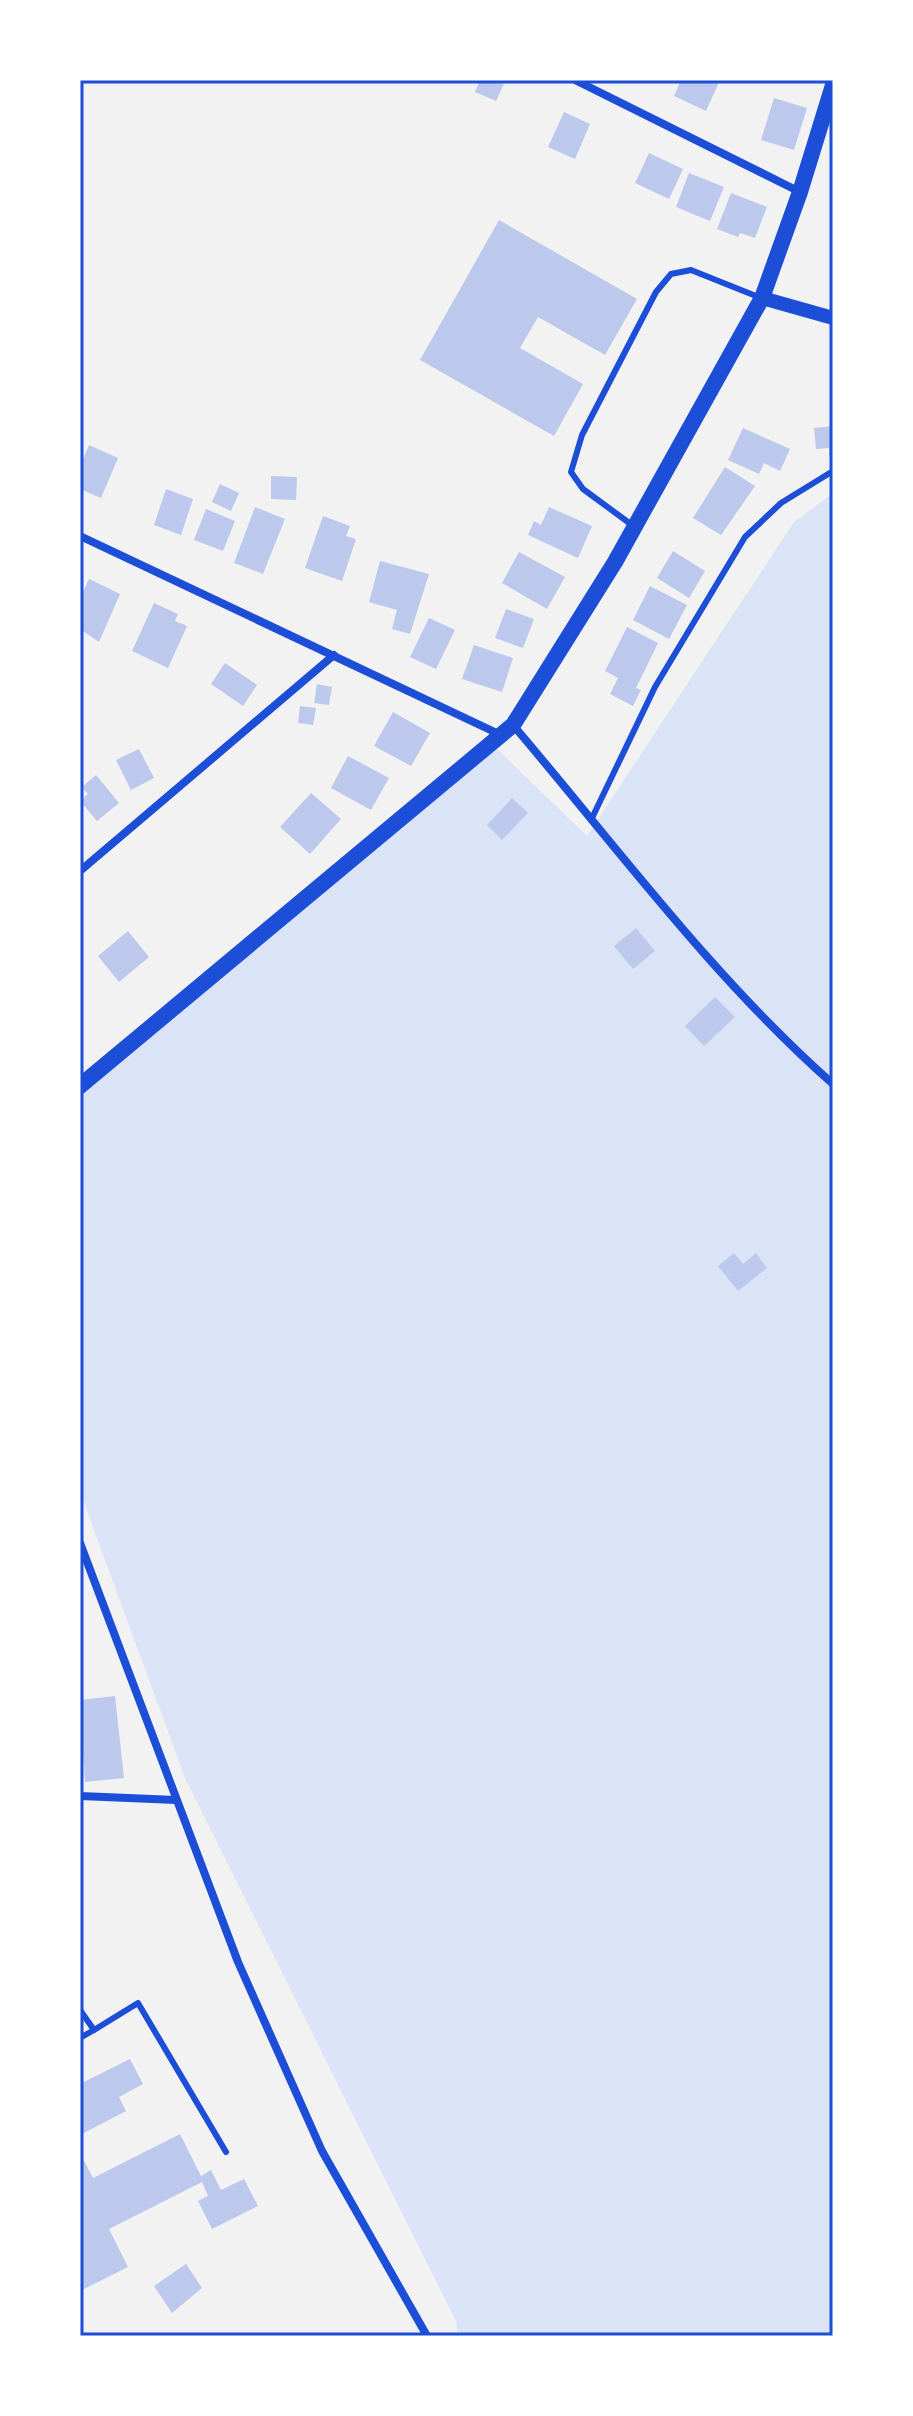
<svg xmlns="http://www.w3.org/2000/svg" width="913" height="2416" font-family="'Exo 2',sans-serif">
	<rect width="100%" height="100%" fill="#f2f2f2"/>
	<path fill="#dbe4f7" d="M833 493V2336H458L456 2321 185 1778 80 1492V1094L496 748 587 836 794 522Z"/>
	<g fill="#bdc9ec">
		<path d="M480 80 504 84 496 101 475 92Z"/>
		<path d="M681 80 719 82 706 111 674 96Z"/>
		<path d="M774 98 807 108 794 150 761 140Z"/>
		<path d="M564 112 590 124 575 159 548 147Z"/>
		<path d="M649 153 683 169 669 199 635 183Z"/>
		<path d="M689 173 724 187 710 221 676 207Z"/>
		<path d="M731 193 767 207 755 238 740 233 738 237 717 229Z"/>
		<path d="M499 220 637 299 605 355 538 317 520 348 583 384 554 436 420 360Z"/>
		<path d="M833 426V455L829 456V448L816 449 814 428Z"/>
		<path d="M743 428 790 449 780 471 764 463 759 474 728 460Z"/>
		<path d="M89 445 118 458 101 498 80 489V467Z"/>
		<path d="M725 467 755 486 721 535 693 518Z"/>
		<path d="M271 476 297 477 296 500 271 499Z"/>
		<path d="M220 484 239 493 231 511 212 502Z"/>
		<path d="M166 489 193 499 181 535 154 525Z"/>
		<path d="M255 507 285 519 263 574 234 563Z"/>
		<path d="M549 507 592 526 578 558 528 535 534 521 541 525Z"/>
		<path d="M206 509 235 521 223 551 194 540Z"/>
		<path d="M323 516 350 526 346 536 356 539 342 581 305 568Z"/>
		<path d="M673 551 705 571 689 598 657 578Z"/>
		<path d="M519 552 565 577 547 609 502 583Z"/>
		<path d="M380 561 429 574 410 634 392 629 397 610 369 602Z"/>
		<path d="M89 579 120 594 99 642 80 629V598Z"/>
		<path d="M650 586 687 605 669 639 633 620Z"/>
		<path d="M154 603 178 614 175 621 187 626 168 668 132 651Z"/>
		<path d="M506 609 534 619 523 648 495 638Z"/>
		<path d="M429 618 455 630 436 669 410 657Z"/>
		<path d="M627 627 658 643 636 688 641 690 633 706 610 694 618 678 605 671Z"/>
		<path d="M474 645 513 658 502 692 462 679Z"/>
		<path d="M225 663 257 685 243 706 211 684Z"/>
		<path d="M317 684 332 687 329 705 314 703Z"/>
		<path d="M300 706 316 708 313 725 298 723Z"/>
		<path d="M393 712 430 733 411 766 374 746Z"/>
		<path d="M139 749 154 778 131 790 116 760Z"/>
		<path d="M348 756 389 778 371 810 331 788Z"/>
		<path d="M96 775 119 803 97 821 80 801 88 794 82 787Z"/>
		<path d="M311 793 341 819 310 854 280 827Z"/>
		<path d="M512 798 528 813 502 840 487 825Z"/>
		<path d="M636 928 655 951 633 969 614 946Z"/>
		<path d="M128 931 149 957 119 982 98 956Z"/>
		<path d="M715 997 735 1017 704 1046 685 1026Z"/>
		<path d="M734 1253 743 1264 756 1253 767 1268 738 1291 718 1266Z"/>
		<path d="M115 1696 124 1778 85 1782 80 1700Z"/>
		<path d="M130 2059 143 2084 119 2097 126 2111 80 2135V2084Z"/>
		<path d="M180 2134 201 2176 211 2170 221 2190 244 2179 258 2206 212 2229 198 2201 208 2196 202 2182 109 2229 128 2267 80 2291V2153L93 2178Z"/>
		<path d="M186 2264 202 2288 172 2313 154 2286Z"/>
	</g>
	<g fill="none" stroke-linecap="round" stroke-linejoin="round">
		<g stroke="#1d4ed8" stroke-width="6">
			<path d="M632 525 583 489 571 472 582 435 656 292 671 274 691 270 761 298"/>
			<path d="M592 818 655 687 745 537 781 503 833 471"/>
			<path d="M80 2010 94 2030 138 2003 226 2152"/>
			<path d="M80 2038 94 2030"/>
		</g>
		<g stroke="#1d4ed8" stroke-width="8">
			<path d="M575 80 800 192"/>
			<path d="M80 536 501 735"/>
			<path d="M513 725C617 847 713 978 833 1084"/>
			<path d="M80 871 334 655"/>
			<path d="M80 1543 238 1962 322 2151 427 2336"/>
			<path d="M80 1796 176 1800"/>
		</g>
		<path stroke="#1d4ed8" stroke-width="14" d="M762 298 833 318"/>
		<path stroke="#1d4ed8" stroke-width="16" d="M80 1086 513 725 615 562 762 298 800 192 833 85"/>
	</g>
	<rect width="913" height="2416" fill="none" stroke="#ffffff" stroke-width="164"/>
	<rect x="82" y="82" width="749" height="2252" fill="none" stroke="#1d4ed8" stroke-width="3"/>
</svg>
